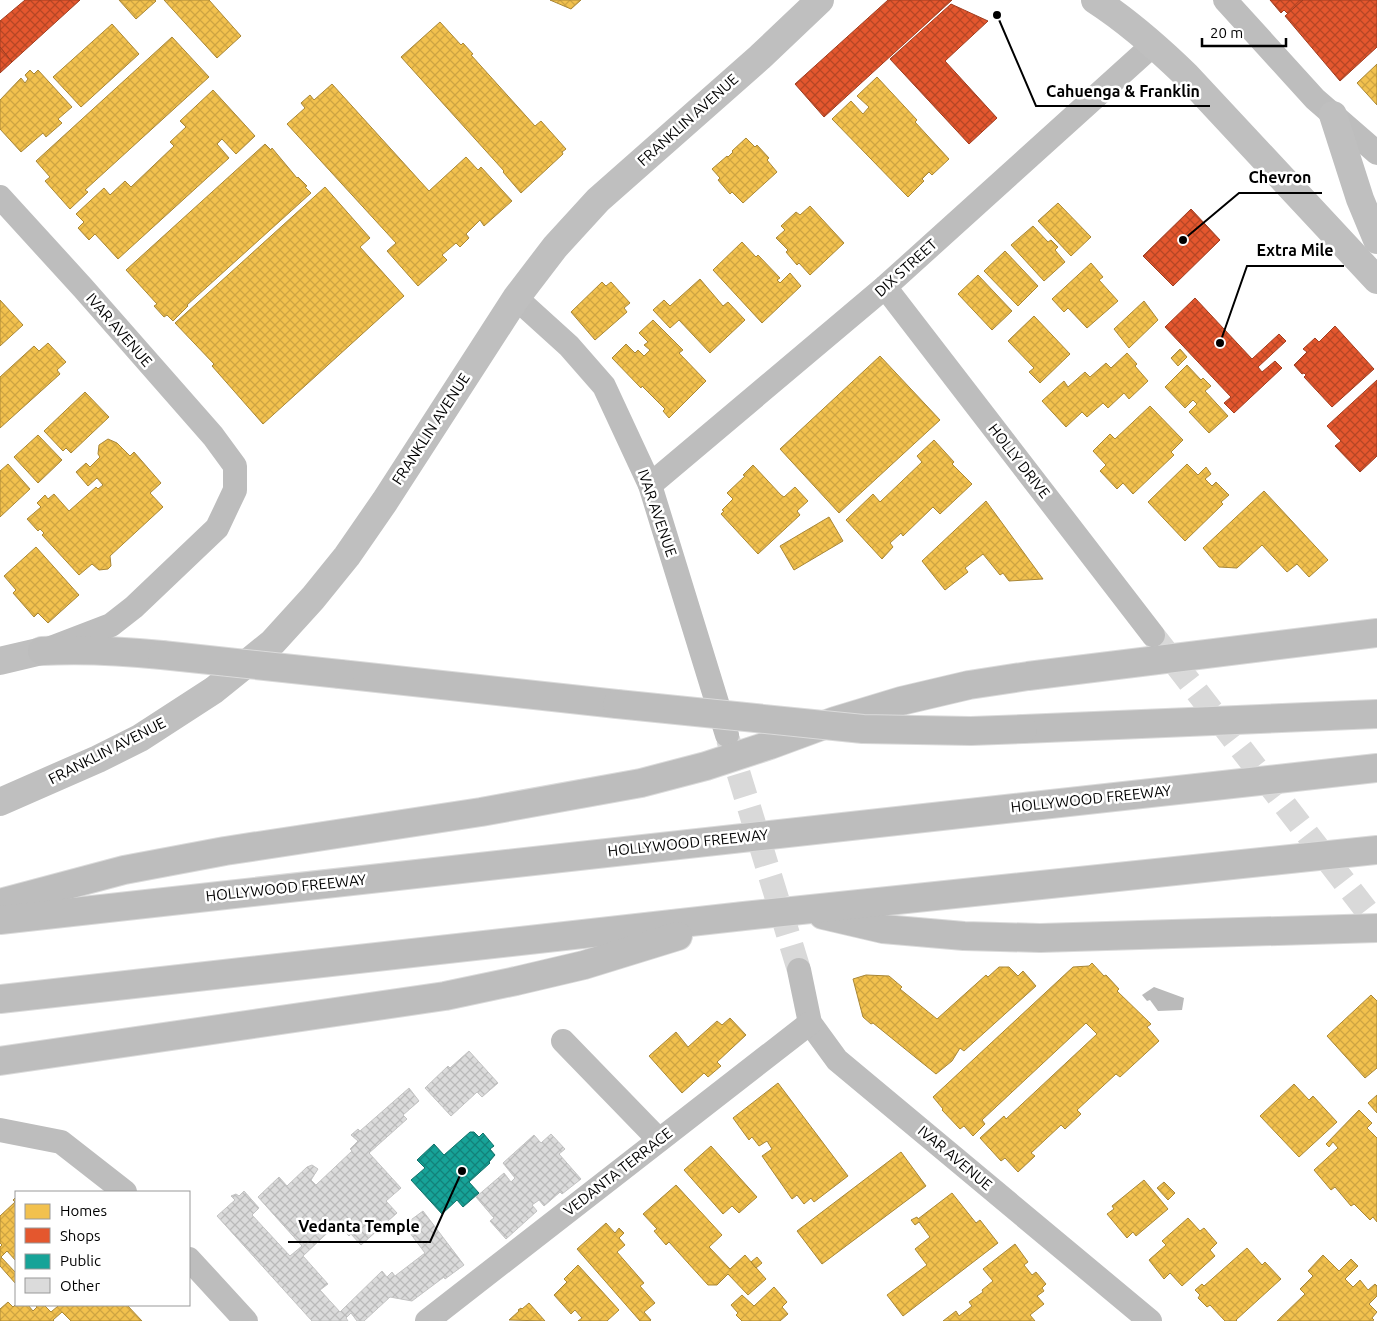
<svg xmlns="http://www.w3.org/2000/svg" width="1377" height="1321" font-family="Ubuntu,sans-serif">
	<defs>
		<pattern id="homes-cross-hatch" width="8" height="8" patternUnits="userSpaceOnUse" patternTransform="scale(1.25)"><rect width="8" height="8" fill="#f2c14e"/><path d="M0 0l8 8M0 8l8-8" fill="none" stroke="#cea442"/></pattern>
		<pattern id="shops-cross-hatch" width="8" height="8" patternUnits="userSpaceOnUse" patternTransform="scale(1.25)"><rect width="8" height="8" fill="#e4572e"/><path d="M0 0l8 8M0 8l8-8" fill="none" stroke="#b64625"/></pattern>
		<pattern id="public-cross-hatch" width="8" height="8" patternUnits="userSpaceOnUse" patternTransform="scale(1.25)"><rect width="8" height="8" fill="#17a398"/><path d="M0 0l8 8M0 8l8-8" fill="none" stroke="#12827a"/></pattern>
		<pattern id="building-cross-hatch" width="8" height="8" patternUnits="userSpaceOnUse" patternTransform="scale(1.25)"><rect width="8" height="8" fill="#dbdbdb"/><path d="M0 0l8 8M0 8l8-8" fill="none" stroke="#bababa"/></pattern>
	</defs>
	<rect width="100%" height="100%" fill="#fff"/>
	<path fill="#bababa" d="M1154 987 1184 998 1182 1010 1158 1011 1150 1000 1147 1001 1142 995Z"/>
	<g fill="url(#homes-cross-hatch)" stroke="#a98737">
		<path d="M119 0H155L156 1 136 19Z"/>
		<path d="M164 0H209L241 36 217 58Z"/>
		<path d="M550 0H581L571 9Z"/>
		<path d="M440 22 461 45 463 43 473 54 471 55 535 126 541 121 566 149 562 152 563 154 521 193 503 172 504 171 401 57Z"/>
		<path d="M112 24 139 54 81 107 53 77Z"/>
		<path d="M172 37 209 77 85 190 88 192 70 209 45 181 50 177 36 161Z"/>
		<path d="M1377 64V105L1357 83Z"/>
		<path d="M30 70 34 74 38 70 72 107 58 119 62 123 46 137 43 133 21 152 0 129V100L21 78 25 83 28 79 25 75Z"/>
		<path d="M877 77 917 120 915 122 949 159 932 175 929 172 922 179 924 181 908 197 832 119 851 101 863 114 869 107 857 96Z"/>
		<path d="M332 84 429 191 466 157 478 170 481 167 512 201 484 226 480 220 466 234 469 238 460 247 456 243 442 255 447 260 418 286 387 251 396 243 287 124 305 108 301 103 310 95 314 100Z"/>
		<path d="M213 90 255 136 236 154 222 139 217 144 229 158 118 259 95 234 89 240 78 228 84 222 76 214 104 188 110 195 125 181 131 187 174 146 170 142 186 127 180 121Z"/>
		<path d="M746 138 755 147 757 145 769 158 767 160 777 172 743 203 732 192 730 194 718 180 720 178 712 169 727 156 728 157 733 152 732 151Z"/>
		<path d="M265 144 271 150 272 148 297 178 298 177 307 186 305 187 311 193 187 305 188 306 173 321 167 315 164 317 154 306 157 304 126 270Z"/>
		<path d="M325 187 370 238 360 247 404 296 263 424 212 366 214 364 175 323Z"/>
		<path d="M1058 203 1091 237 1071 256 1038 221Z"/>
		<path d="M810 206 844 243 810 275 799 263 797 265 786 252 788 250 776 238 785 230 781 226 796 212 800 215Z"/>
		<path d="M1033 226 1048 242 1051 240 1058 247 1055 250 1065 262 1044 281 1011 245Z"/>
		<path d="M742 242 756 257 758 255 780 278 777 280 780 283 790 273 801 286 762 323 713 270Z"/>
		<path d="M1005 251 1038 286 1018 306 984 271Z"/>
		<path d="M1091 263 1103 277 1099 280 1118 301 1087 328 1068 308 1064 312 1052 299Z"/>
		<path d="M978 275 1012 311 992 330 958 294Z"/>
		<path d="M700 279 723 306 728 302 745 320 710 353 679 320 670 328 653 310 664 300 670 306Z"/>
		<path d="M602 282 606 286 611 282 630 303 624 308 627 312 595 340 571 312Z"/>
		<path d="M0 300 23 325 0 346Z"/>
		<path d="M1144 301 1158 320 1129 348 1114 329Z"/>
		<path d="M1034 316 1070 354 1040 383 1029 372 1034 368 1008 341Z"/>
		<path d="M653 320 683 350 679 353 706 381 669 418 663 411 665 409 642 386 641 388 612 358 626 344 635 353 638 350 644 356 650 350 644 345 648 342 639 333Z"/>
		<path d="M48 343 66 362 57 370 60 374 0 428V377L34 346 39 351Z"/>
		<path d="M1180 349 1187 357 1178 366 1171 358Z"/>
		<path d="M1127 353 1137 364 1135 366 1148 381 1129 399 1124 393 1108 408 1103 403 1087 417 1082 412 1066 427 1042 401 1064 381 1068 387 1085 372 1090 377 1106 363 1111 368Z"/>
		<path d="M880 356 940 420 839 513 780 449Z"/>
		<path d="M1187 365 1201 380 1203 378 1211 386 1205 391 1228 416 1209 433 1189 412 1197 404 1193 400 1185 408 1165 387Z"/>
		<path d="M85 392 109 417 71 453 66 448 63 451 44 431Z"/>
		<path d="M1150 406 1183 440 1171 452 1174 455 1133 494 1123 483 1117 489 1100 471 1106 465 1093 451 1110 434 1115 439Z"/>
		<path d="M38 435 62 460 38 483 14 457Z"/>
		<path d="M108 439 117 443 130 456 134 452 161 483 150 493 163 507 110 556 111 566 108 569 99 570 92 564 79 575 42 535 44 533 40 529 38 531 27 519 41 507 37 503 45 495 48 499 54 494 69 511 96 487 98 489 103 485 97 478 88 486 76 472 86 463 90 467 100 457 98 454 99 445Z"/>
		<path d="M934 440 954 462 952 464 972 484 940 514 933 507 903 536 901 533 890 543 893 547 882 559 846 520 873 494 880 502 922 462 917 456Z"/>
		<path d="M8 464 30 489 0 517V471Z"/>
		<path d="M1187 464 1198 475 1206 467 1211 474 1205 479 1212 486 1216 482 1229 495 1221 502 1223 504 1185 541 1148 502Z"/>
		<path d="M753 465 781 495 784 497 795 487 808 501 797 511 800 515 758 554 721 514 724 511 722 510 733 499 727 493 745 476 743 475Z"/>
		<path d="M1264 491 1328 560 1309 577 1297 564 1287 572 1262 545 1237 568 1219 567 1203 548Z"/>
		<path d="M986 501 1043 579 1009 581 1003 573 1000 575 983 554 965 568 968 572 945 590 922 561Z"/>
		<path d="M829 517 843 541 794 570 780 546Z"/>
		<path d="M36 547 79 595 48 623 38 613 34 617 13 593 16 590 4 576Z"/>
		<path d="M1092 963 1104 976 1106 975 1119 989 1117 991 1151 1024 1147 1027 1159 1041 1120 1077 1116 1074 1077 1110 1081 1114 1065 1129 1061 1125 1031 1153 1035 1156 1018 1172 1005 1158 1001 1161 980 1138 1004 1116 1006 1119 1097 1034 1086 1023 982 1120 985 1124 973 1136 964 1126 960 1129 942 1110 943 1109 933 1097 1073 967 1089 966Z"/>
		<path d="M999 967H1009L1018 976 1023 971 1036 986 964 1051 960 1048 952 1061 936 1074 873 1023 871 1024 863 1017 853 979 866 975 889 976 902 987 900 989 937 1019 986 975 988 977Z"/>
		<path d="M1371 995 1377 1001V1068L1365 1078 1327 1036Z"/>
		<path d="M730 1018 746 1035 717 1062 721 1066 708 1077 704 1073 682 1093 649 1056 676 1032 688 1047 717 1021 722 1025Z"/>
		<path d="M778 1083 848 1176 814 1202 811 1198 804 1204 797 1195 792 1199 762 1156 772 1149 767 1141 759 1146 752 1137 749 1140 733 1118Z"/>
		<path d="M1294 1084 1309 1100 1313 1096 1337 1122 1299 1157 1260 1116Z"/>
		<path d="M1377 1095V1113L1368 1103Z"/>
		<path d="M1359 1110 1372 1123 1367 1128 1377 1138V1222L1373 1217 1370 1220 1354 1204 1351 1206 1335 1187 1331 1190 1314 1170 1338 1148 1333 1142 1329 1147 1326 1144Z"/>
		<path d="M711 1146 757 1197 739 1213 732 1206 723 1214 684 1170Z"/>
		<path d="M901 1152 926 1186 822 1264 797 1231Z"/>
		<path d="M1144 1180 1168 1209 1136 1236 1133 1232 1127 1238 1107 1214 1114 1209 1112 1206Z"/>
		<path d="M1164 1182 1175 1193 1168 1200 1157 1188Z"/>
		<path d="M676 1185 722 1235 709 1247 730 1269 745 1255 766 1279 748 1295 728 1274 717 1285H708L669 1242 666 1245 654 1231 657 1229 643 1214Z"/>
		<path d="M952 1193 976 1223 980 1220 998 1243 903 1316 887 1295 927 1265 915 1249 930 1237 919 1222 915 1225 911 1220 917 1217 918 1219Z"/>
		<path d="M16 1197V1261L7 1251 1 1257 16 1273V1284L0 1266V1247L2 1245 0 1243V1216L15 1202 13 1200Z"/>
		<path d="M1188 1218 1200 1231 1204 1228 1217 1243 1210 1250 1215 1256 1182 1286 1170 1273 1164 1279 1149 1260 1166 1245 1162 1241Z"/>
		<path d="M606 1223 615 1233 619 1228 624 1233 619 1238 625 1245 617 1252 644 1283 640 1286 655 1303 644 1312 651 1320 650 1321H640L577 1249Z"/>
		<path d="M1015 1244 1028 1262 1024 1265 1032 1275 1036 1272 1046 1284 1042 1288 1044 1291 1037 1296 1044 1304 1030 1315 1035 1321H943L956 1311 959 1316 972 1306 969 1302 983 1292 982 1290 993 1281 983 1269Z"/>
		<path d="M1247 1248 1262 1265 1265 1262 1281 1279 1236 1320 1237 1321H1225L1210 1305 1207 1307 1198 1298 1200 1295 1195 1290 1202 1284 1204 1286Z"/>
		<path d="M1323 1255 1339 1271 1351 1259 1358 1266 1345 1279 1353 1287 1360 1280 1368 1290 1375 1284 1377 1286V1296L1369 1304 1377 1312 1372 1318 1374 1320 1372 1321H1277L1305 1294 1300 1289 1313 1276 1308 1271Z"/>
		<path d="M757 1257 762 1263 756 1268 751 1262Z"/>
		<path d="M578 1265 619 1310 607 1321H578L582 1318 575 1310 571 1314 554 1295 567 1282 564 1279Z"/>
		<path d="M774 1287 787 1302 782 1307 788 1314 780 1321H742L736 1315 738 1313 731 1305 742 1295 754 1306Z"/>
		<path d="M8 1302 13 1307 16 1304 28 1305 33 1311 37 1307 35 1305H44L51 1312 58 1306 57 1305H127L142 1321H71L62 1312 53 1320 54 1321H0V1309Z"/>
		<path d="M529 1303 545 1321 509 1320 519 1311 518 1310 521 1308 522 1309Z"/>
	</g>
	<g fill="url(#shops-cross-hatch)" stroke="#a03d20">
		<path d="M25 0H80L12 62 0 47V21Z"/>
		<path d="M888 0H952L824 117 795 84Z"/>
		<path d="M1270 0H1303L1288 14 1284 10 1281 13Z"/>
		<path d="M1303 0H1377V47L1340 81 1285 16Z"/>
		<path d="M951 4 988 21 945 61 997 118 969 144 890 59Z"/>
		<path d="M0 47 12 62 0 73Z"/>
		<path d="M1191 209 1220 240 1173 286 1143 256Z"/>
		<path d="M1195 298 1252 359 1279 334 1286 341 1258 367 1262 372 1275 361 1282 368 1234 413 1224 403 1231 397 1165 327Z"/>
		<path d="M1335 326 1374 369 1332 407 1304 377 1306 375 1304 373 1302 374 1294 365 1307 352 1303 349 1315 338 1319 342Z"/>
		<path d="M1377 380V456L1360 472 1335 446 1341 441 1327 426Z"/>
	</g>
	<path fill="url(#public-cross-hatch)" stroke="#10726a" d="M470 1132H474L479 1137 483 1133 494 1146 490 1149 495 1155 489 1162 490 1163 469 1182 479 1193 463 1207 457 1200 442 1214 411 1180 425 1168 417 1160 434 1144 444 1155Z"/>
	<g fill="url(#building-cross-hatch)" stroke="#c3c3c3">
		<path d="M469 1051 498 1083 482 1097 477 1092 451 1116 425 1088 448 1066 450 1068Z"/>
		<path d="M409 1088 419 1101 403 1115 407 1119 369 1153 401 1188 386 1201 397 1213 361 1245 351 1234 349 1236 343 1230 346 1228 340 1221 303 1256 328 1284 320 1290 340 1312 382 1271 387 1277 392 1272 395 1276 425 1253 404 1225 423 1211 464 1265 445 1279 444 1277 412 1301 390 1297 364 1321H357L351 1313 346 1318 348 1321H312L217 1216 235 1200 231 1196 236 1194 239 1196 244 1191 259 1208 252 1215 290 1256 302 1246 258 1197 279 1177 287 1186 307 1167 312 1165 318 1169 311 1180 316 1185 352 1151 350 1149 358 1141 351 1135 358 1129 360 1131Z"/>
		<path d="M551 1134 565 1149 559 1154 581 1179 562 1194 560 1192 544 1206 539 1200 532 1205 537 1211 506 1239 490 1221 494 1218 476 1197 504 1173 511 1182 515 1178 503 1163 534 1135 541 1143Z"/>
	</g>
	<g fill="none" stroke-linecap="round" stroke-linejoin="round">
		<g stroke="#d9d9d9" stroke-width="24" stroke-dasharray="24 12" stroke-linecap="butt">
			<path d="M1153 635 1377 924"/>
			<path d="M728 739 799 970"/>
		</g>
		<g stroke="#dbdbdb" stroke-width="30">
			<g id="motorway">
				<path d="M42 651C83 649 122 651 162 655"/>
				<path d="M340 674 617 704"/>
				<path d="M1023 729 1377 714"/>
				<path d="M0 903 124 870 225 851 481 812 641 783 706 766 770 745 835 721 901 701 969 685 1028 676 1377 633"/>
				<path d="M823 915 883 929 964 936 1040 938 1377 928"/>
				<path d="M0 920 1377 768"/>
				<path d="M0 999 744 916 1377 850"/>
				<path d="M0 1061 445 996 516 981 584 965 678 936"/>
			</g>
		</g>
		<g stroke="#bdbdbd" stroke-width="24">
			<path d="M1225 0 1315 99 1377 153"/>
			<path d="M0 197 83 288 213 436 235 466V490L217 528 134 607 111 625 51 648"/>
			<path d="M885 287 1153 635"/>
			<path d="M516 298 569 346 604 386 650 485 727 735"/>
			<path d="M650 485 885 287 1154 44"/>
			<path d="M799 970 810 1023 837 1060 1150 1321"/>
			<path d="M563 1041 659 1140"/>
			<path d="M0 1130 61 1142 125 1192"/>
			<path d="M189 1259 246 1321"/>
			<path d="M427 1321 810 1023"/>
		</g>
		<g stroke="#bfbfbf" stroke-width="28">
			<path d="M1095 0C1129 22 1157 47 1186 75L1377 280"/>
			<path d="M1333 115 1360 199 1377 240"/>
			<path d="M0 661 42 651"/>
			<path d="M0 802 98 759 140 738 214 690 273 642 313 598 347 556 385 501 516 298 555 247 598 200 760 57 820 0"/>
		</g>
		<use href="#motorway" stroke="#bdbdbd" stroke-width="28"/>
		<g stroke="#dbdbdb" stroke-width="30" stroke-linecap="butt">
			<g id="motorway-bridge">
				<path d="M162 655 340 674"/>
				<path d="M617 704 863 729 971 731 1023 729"/>
			</g>
		</g>
		<use href="#motorway-bridge" stroke="#bdbdbd" stroke-width="28"/>
	</g>
	<g text-anchor="middle" stroke-width="5" stroke-linejoin="round" paint-order="stroke">
		<g font-size="15" fill="#000" stroke="#fff">
			<text transform="translate(688 120) rotate(-42)" y="5">FRANKLIN AVENUE</text>
			<text transform="translate(906 268) rotate(-42)" y="5">DIX STREET</text>
			<text transform="translate(119 330) rotate(49)" y="5">IVAR AVENUE</text>
			<text transform="translate(431 429) rotate(-57)" y="5">FRANKLIN AVENUE</text>
			<text transform="translate(1019 461) rotate(52)" y="5">HOLLY DRIVE</text>
			<text transform="translate(657 513) rotate(71)" y="5">IVAR AVENUE</text>
			<text transform="translate(107 751) rotate(-27)" y="5">FRANKLIN AVENUE</text>
			<text transform="translate(1091 799) rotate(-6)" y="5">HOLLYWOOD FREEWAY</text>
			<text transform="translate(688 843) rotate(-6)" y="5">HOLLYWOOD FREEWAY</text>
			<text transform="translate(286 888) rotate(-6)" y="5">HOLLYWOOD FREEWAY</text>
			<text transform="translate(955 1158) rotate(40)" y="5">IVAR AVENUE</text>
			<text transform="translate(618 1172) rotate(-38)" y="5">VEDANTA TERRACE</text>
		</g>
	</g>
	<path fill="none" stroke="#000" stroke-width="2" d="M997 15L1036 106H1210M1183 240L1239 193H1322M1220 343L1247 266H1344M462 1171L430 1242H288"/>
	<g fill="#000" stroke="#fff" stroke-width="2">
		<circle cx="997" cy="15" r="5"/>
		<circle cx="1183" cy="240" r="5"/>
		<circle cx="1220" cy="343" r="5"/>
		<circle cx="462" cy="1171" r="5"/>
	</g>
	<g font-size="16" text-anchor="middle" font-weight="bold" fill="#000" stroke="#fff" stroke-width="5" stroke-linejoin="round" paint-order="stroke">
		<text x="1123" y="97">Cahuenga &amp; Franklin</text>
		<text x="1280" y="183">Chevron</text>
		<text x="1295" y="256">Extra Mile</text>
		<text x="359" y="1232">Vedanta Temple</text>
	</g>
	<rect x="15" y="1191" width="175" height="115" fill="#ffffff" stroke="#999999"/>
	<rect x="25" y="1204" width="25" height="15" fill="#f2c14e" stroke="#999999"/>
	<text x="60" y="1216" font-size="15" fill="#000000">Homes</text>
	<rect x="25" y="1228" width="25" height="15" fill="#e4572e" stroke="#999999"/>
	<text x="60" y="1241" font-size="15" fill="#000000">Shops</text>
	<rect x="25" y="1254" width="25" height="15" fill="#17a398" stroke="#999999"/>
	<text x="60" y="1266" font-size="15" fill="#000000">Public</text>
	<rect x="25" y="1278" width="25" height="15" fill="#dbdbdb" stroke="#999999"/>
	<text x="60" y="1291" font-size="15" fill="#000000">Other</text>
	<path d="M1202 38v8h84v-8" fill="none" stroke="#000000" stroke-width="2.5"/>
	<text x="1210" y="38" font-size="15" fill="#000000" stroke="#ffffff" stroke-width="4" paint-order="stroke">20 m</text>
</svg>
